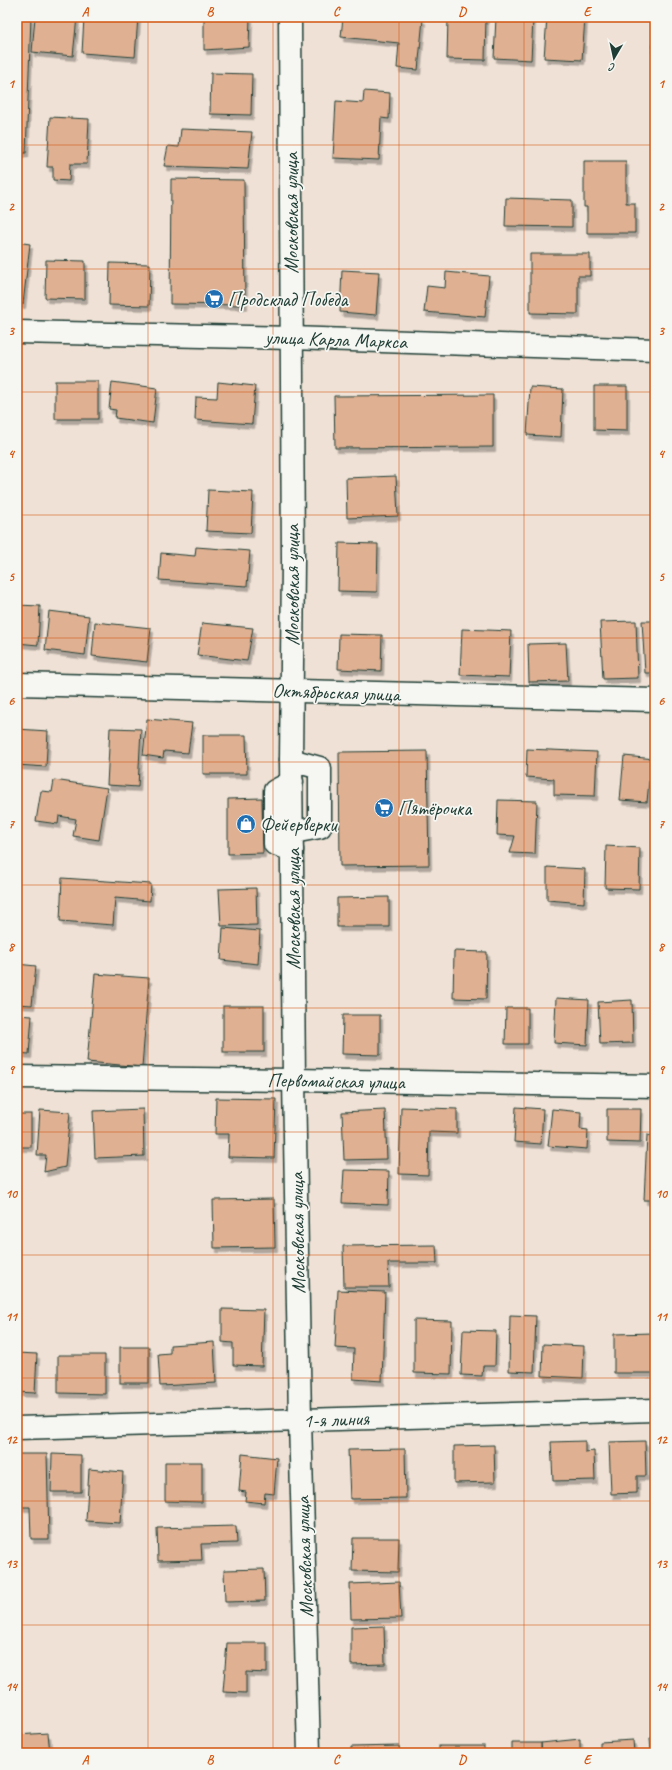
<svg xmlns="http://www.w3.org/2000/svg" width="672" height="1770" font-family="Caveat,sans-serif">
	<defs>
		<filter id="shadow"><feDropShadow dx="2.5" dy="4.5" stdDeviation="0" flood-color="#0004"/></filter>
	</defs>
	<rect width="100%" height="100%" fill="#efe1d5"/>
	<filter id="ink" filterUnits="userSpaceOnUse"><feTurbulence type="fractalNoise" baseFrequency=".025" numOctaves="2"/><feDisplacementMap in="SourceGraphic" scale="8" xChannelSelector="R" yChannelSelector="G"/><feConvolveMatrix kernelMatrix="1 2 1 2 8 2 1 2 1" color-interpolation-filters="sRGB"/></filter>
	<g filter="url(#ink)">
		<g fill="#e0b092" stroke="#1f3d34" filter="url(#shadow)">
			<path d="M17 17H31L26 153H17Z"/>
			<path d="M35 17H77L73 56 32 52Z"/>
			<path d="M84 17H138L135 57 82 53Z"/>
			<path d="M204 17H250L249 47 204 50Z"/>
			<path d="M343 17H408L423 19 418 70 397 68 399 43 341 37Z"/>
			<path d="M448 17H486L485 60 447 59Z"/>
			<path d="M496 17 533 18 531 60 494 58Z"/>
			<path d="M547 17 585 18 582 60 544 58Z"/>
			<path d="M655 17V53H652Z"/>
			<path d="M211 73 252 74 251 115 210 114Z"/>
			<path d="M364 91 390 93 389 119 381 118 379 160 333 158 336 101 363 103Z"/>
			<path d="M50 117 89 119 87 164H70L69 181 53 180V167H47Z"/>
			<path d="M181 129 252 132 248 169 164 166 168 146 179 147Z"/>
			<path d="M584 161H626V203H635V233H587V207H584Z"/>
			<path d="M171 179 244 180 245 305 170 304Z"/>
			<path d="M506 198 572 200V227L505 226Z"/>
			<path d="M655 239V276H651Z"/>
			<path d="M17 242 30 244 23 304H17Z"/>
			<path d="M530 254H590V276H578V314L530 313Z"/>
			<path d="M46 260 85 261V299L45 298Z"/>
			<path d="M110 263 150 264 149 306 109 305Z"/>
			<path d="M342 270 379 272 376 315 340 312Z"/>
			<path d="M446 272 489 276 485 317 424 312 427 286 445 288Z"/>
			<rect x="55" y="381" width="43" height="38"/>
			<path d="M112 382 157 388 153 423 115 418 116 410 109 409Z"/>
			<path d="M218 382 255 386 252 424 195 420 196 397 217 398Z"/>
			<path d="M594 386H627V431L594 430Z"/>
			<path d="M530 387 563 389 561 437 527 435Z"/>
			<path d="M493 395V447L335 448 334 396Z"/>
			<path d="M396 476 398 516 347 518 346 478Z"/>
			<path d="M208 490 253 492 251 533 206 531Z"/>
			<path d="M339 543 378 544 377 592 338 591Z"/>
			<path d="M196 547 250 551 247 586 159 580 161 553 195 556Z"/>
			<path d="M17 605 40 606 38 645 17 643Z"/>
			<path d="M49 611 89 616 85 655 45 650Z"/>
			<path d="M636 621 638 678 603 679 600 622Z"/>
			<path d="M642 621H655V673H645Z"/>
			<path d="M95 622 151 628 147 662 92 656Z"/>
			<path d="M202 623 253 628 247 661 197 655Z"/>
			<path d="M462 629 511 631 509 677 460 675Z"/>
			<path d="M339 634 382 635 381 671 338 669Z"/>
			<path d="M566 643 568 681 529 682 528 644Z"/>
			<path d="M147 719 192 723 188 753 164 751 163 758 143 755Z"/>
			<path d="M110 728 141 729 138 787 107 785Z"/>
			<path d="M17 729 48 731 46 767 17 765Z"/>
			<path d="M203 735H246L247 774H203Z"/>
			<path d="M527 749 597 752 595 796 554 795V779L526 777Z"/>
			<path d="M427 751 429 865 340 866 339 752Z"/>
			<path d="M624 756 655 759V782L649 781 647 802 620 800Z"/>
			<path d="M54 780 107 788 99 840 73 836 76 819 59 816 58 824 36 821 41 791 52 792Z"/>
			<path d="M262 798 263 853 228 854V799Z"/>
			<path d="M498 800 537 801 535 854 510 853 515 836 497 835Z"/>
			<path d="M606 846 640 848 639 889 605 888Z"/>
			<path d="M547 867 585 869 584 903 547 900Z"/>
			<path d="M62 878 151 884 150 901 115 898 113 925 60 921Z"/>
			<path d="M256 888 257 925 221 926 219 889Z"/>
			<path d="M389 897V927H337V898Z"/>
			<path d="M223 928 260 931 258 964 221 960Z"/>
			<path d="M454 951 487 952 486 999 453 998Z"/>
			<path d="M17 964 36 966 32 1005 17 1004Z"/>
			<path d="M95 974 149 978 142 1067 87 1062Z"/>
			<path d="M556 998 589 1000 587 1045 554 1043Z"/>
			<path d="M632 1000 633 1043 600 1044 598 1002Z"/>
			<rect x="223" y="1006" width="41" height="46"/>
			<path d="M506 1008H528V1044H505Z"/>
			<path d="M17 1015 32 1016 29 1054 17 1053Z"/>
			<path d="M343 1015H380V1055L342 1054Z"/>
			<path d="M216 1098 276 1099 274 1158 228 1157 229 1134H215Z"/>
			<path d="M401 1107 457 1109V1133L429 1132 428 1175 399 1174Z"/>
			<path d="M516 1107 543 1109 541 1144 514 1142Z"/>
			<path d="M143 1109 144 1156 95 1158 93 1111Z"/>
			<path d="M552 1109 581 1112 580 1129 588 1130 587 1149 548 1146Z"/>
			<path d="M607 1109H641L640 1143 607 1142Z"/>
			<path d="M40 1110 70 1112 65 1167 44 1172 46 1155H37Z"/>
			<path d="M385 1110 387 1159 344 1160 342 1112Z"/>
			<rect x="17" y="1114" width="14" height="33"/>
			<path d="M647 1135 655 1136V1200H644Z"/>
			<path d="M344 1170 389 1171 388 1205 342 1203Z"/>
			<path d="M274 1199 275 1247 214 1248 213 1200Z"/>
			<path d="M436 1245 437 1263H388L389 1287H344L343 1246Z"/>
			<path d="M338 1290 385 1292 382 1381 353 1379 354 1349 335 1348Z"/>
			<path d="M222 1309 264 1310 262 1366 233 1365V1343L222 1342Z"/>
			<path d="M510 1315 536 1316 534 1372 509 1371Z"/>
			<path d="M414 1320 452 1321 451 1374 414 1373Z"/>
			<path d="M463 1330 496 1331 495 1366H483L482 1376 461 1375Z"/>
			<path d="M654 1333 655 1373H614V1334Z"/>
			<path d="M214 1342 216 1383 160 1386 158 1354 170 1353V1345Z"/>
			<path d="M543 1344 584 1346 583 1378 542 1376Z"/>
			<rect x="120" y="1347" width="29" height="36"/>
			<path d="M17 1353 37 1354 35 1393 17 1392Z"/>
			<path d="M58 1355H105V1394L58 1393Z"/>
			<path d="M585 1441V1452L594 1451 595 1480 553 1481 551 1442Z"/>
			<path d="M645 1441 646 1476H637V1493L611 1494 609 1442Z"/>
			<path d="M494 1445 495 1482 454 1483V1446Z"/>
			<path d="M655 1447V1477H652Z"/>
			<path d="M405 1449 406 1498 350 1499 348 1450Z"/>
			<path d="M17 1454H47L49 1539H31L30 1507H20V1496H17Z"/>
			<path d="M52 1454 81 1455V1492H51Z"/>
			<path d="M242 1454 277 1458 274 1494 265 1493 264 1503 245 1501 246 1492 239 1491Z"/>
			<path d="M165 1462H202V1502L165 1501Z"/>
			<path d="M89 1469 123 1472 120 1523 86 1521Z"/>
			<path d="M236 1526 237 1543 201 1544 202 1560 158 1561 157 1528Z"/>
			<path d="M353 1538H399L398 1572 352 1571Z"/>
			<path d="M264 1569 265 1601 225 1602 224 1570Z"/>
			<path d="M399 1582 401 1618 351 1619 350 1584Z"/>
			<path d="M384 1626 385 1664 351 1665V1627Z"/>
			<path d="M227 1643H267V1673L246 1672V1693L223 1692Z"/>
			<path d="M48 1733 50 1753H17V1735Z"/>
			<path d="M650 1738H655V1753H651Z"/>
			<path d="M580 1739V1753H542L541 1743Z"/>
			<path d="M633 1740 634 1753H600V1742Z"/>
			<rect x="512" y="1743" width="29" height="10"/>
			<path d="M399 1746 400 1753H351V1747Z"/>
			<rect x="439" y="1746" width="45" height="7"/>
			<path d="M278 1751V1753H232V1752Z"/>
		</g>
		<g fill="none" stroke-linecap="round" stroke-linejoin="round">
			<g stroke="#1f3d34" stroke-width="25">
				<g id="minor">
					<path d="M290 17 293 562 291 760 294 1080 300 1420 309 1753"/>
					<path d="M17 332 291 338 655 350"/>
					<path d="M17 684 655 700"/>
					<path d="M291 760 320 768V827L293 832"/>
					<path d="M292 782 275 791V844L292 850"/>
					<path id="s1" d="M17 1077 294 1080 655 1086"/>
					<path d="M17 1428 655 1410"/>
				</g>
			</g>
			<use href="#minor" stroke="#f6f6f2" stroke-width="22"/>
		</g>
	</g>
	<path fill="none" stroke="#d45610" stroke-width="1" stroke-opacity="0.55" d="M148 17V1753M273 17V1753M399 17V1753M524 17V1753M17 145H655M17 269H655M17 392H655M17 515H655M17 638H655M17 762H655M17 885H655M17 1008H655M17 1132H655M17 1255H655M17 1378H655M17 1501H655M17 1625H655"/>
	<defs>
		<g id="supermarket-disc" transform="scale(1)"><circle r="9.5" fill="#1f6fb2" stroke="#f6f6f2"/><path d="M-6-5.5h2.5l.6 2H6L4.5 2H-2.5L-4.4-4H-6ZM-1.5 3.2a1.3 1.3 0 1 0 .1 0ZM3 3.2a1.3 1.3 0 1 0 .1 0Z" fill="#fff"/></g>
		<g id="shop-disc" transform="scale(1)"><circle r="9.5" fill="#1f6fb2" stroke="#f6f6f2"/><path d="M-5-2.5h2.3a2.7 3.5 0 0 1 5.4 0H5L5.5 6h-11ZM-1.5-2.5h3a1.5 2.3 0 0 0-3 0Z" fill="#fff"/></g>
	</defs>
	<g fill-rule="evenodd">
		<use href="#supermarket-disc" x="214" y="299"/>
		<use href="#supermarket-disc" x="384" y="808"/>
		<use href="#shop-disc" x="246" y="824"/>
	</g>
	<g text-anchor="middle" stroke-width="3.5" stroke-linejoin="round" paint-order="stroke">
		<g font-size="20" fill="#1f3d34" stroke="#f6f6f2">
			<text transform="translate(291 213) rotate(-90)" y="7">Московская улица</text>
			<text transform="translate(336 339) rotate(2)" y="7">улица Карла Маркса</text>
			<text transform="translate(292 585) rotate(-90)" y="7">Московская улица</text>
			<text transform="translate(336 692) rotate(2)" y="7">Октябрьская улица</text>
			<text transform="translate(293 909) rotate(-90)" y="7">Московская улица</text>
			<text dy="7" stroke="none"><textPath href="#s1" startOffset="319">Первомайская улица</textPath></text>
			<text transform="translate(297 1233) rotate(-91)" y="7">Московская улица</text>
			<text transform="translate(336 1419) rotate(-2)" y="7">1-я линия</text>
			<text transform="translate(304 1557) rotate(-92)" y="7">Московская улица</text>
		</g>
		<g font-size="20" fill="#1f3d34" stroke="#f6f6f2" text-anchor="start">
			<text x="228" y="306">Продсклад Победа</text>
			<text x="398" y="815">Пятёрочка</text>
			<text x="260" y="831">Фейерверки</text>
		</g>
	</g>
	<rect width="672" height="1770" fill="none" stroke="#f6f6f2" stroke-width="44"/>
	<g transform="translate(614 58) rotate(189)" stroke="#f6f6f2" stroke-width="3" paint-order="stroke">
	<path d="M0-3L7 15L0 10L-7 15Z" fill="#1f3d34"/>
	<text y="-6" font-size="11" font-weight="bold" text-anchor="middle" fill="#1f3d34">С</text>
	</g>
	<rect x="22" y="22" width="628" height="1726" fill="none" stroke="#d45610" stroke-width="1.5"/>
	<g font-size="13" text-anchor="middle" font-weight="bold" fill="#d45610">
		<text x="85" y="16">A</text>
		<text x="210" y="16">B</text>
		<text x="336" y="16">C</text>
		<text x="462" y="16">D</text>
		<text x="587" y="16">E</text>
		<text x="11" y="88">1</text>
		<text x="661" y="88">1</text>
		<text x="11" y="211">2</text>
		<text x="661" y="211">2</text>
		<text x="11" y="335">3</text>
		<text x="661" y="335">3</text>
		<text x="11" y="458">4</text>
		<text x="661" y="458">4</text>
		<text x="11" y="581">5</text>
		<text x="661" y="581">5</text>
		<text x="11" y="705">6</text>
		<text x="661" y="705">6</text>
		<text x="11" y="828">7</text>
		<text x="661" y="828">7</text>
		<text x="11" y="951">8</text>
		<text x="661" y="951">8</text>
		<text x="11" y="1074">9</text>
		<text x="661" y="1074">9</text>
		<text x="11" y="1198">10</text>
		<text x="661" y="1198">10</text>
		<text x="11" y="1321">11</text>
		<text x="661" y="1321">11</text>
		<text x="11" y="1444">12</text>
		<text x="661" y="1444">12</text>
		<text x="11" y="1568">13</text>
		<text x="661" y="1568">13</text>
		<text x="11" y="1691">14</text>
		<text x="661" y="1691">14</text>
		<text x="85" y="1764">A</text>
		<text x="210" y="1764">B</text>
		<text x="336" y="1764">C</text>
		<text x="462" y="1764">D</text>
		<text x="587" y="1764">E</text>
	</g>
</svg>
